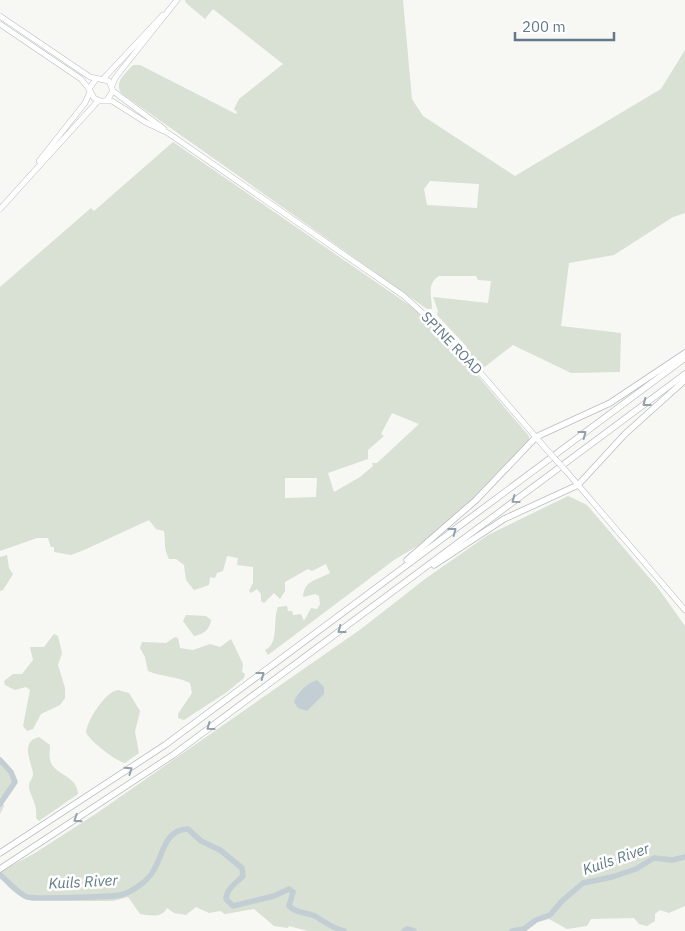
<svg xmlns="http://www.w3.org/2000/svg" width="685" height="931" font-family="'IBM Plex Sans',sans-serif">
	<rect width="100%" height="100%" fill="#f7f7f4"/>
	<g fill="#d9e0d4" fill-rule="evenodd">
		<path d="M185 0H403L412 99 423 116 515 176 661 89 685 50V213L673 217 614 255 569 263 561 326 621 333 620 372 571 373 513 345 482 369 466 351 467 347 437 315 438 311 433 297 488 303 491 281 478 280 476 276H439C426 284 432 297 432 309H427L121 93C114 81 126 73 133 65H140L236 114 237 112 234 109 239 99 283 64 213 9 205 19 186 3ZM430 181 479 184 477 208 427 205 424 189Z"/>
		<path d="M173 142 412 307 442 334 529 436V441L492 482 429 539 394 560 268 655 265 650C280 643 272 621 278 607L287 606 288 611H292L293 615 301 614 304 621 311 608 317 609 320 604 319 596 315 594 303 597C304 580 318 580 330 573L326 564 312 571 308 569 285 582V591L280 599 274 593 264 603 261 601V594L257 589 251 593 249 591 253 583V567L237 565 238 558 227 556 223 571 217 573 215 578 210 577 209 585 194 590 186 580 184 565 176 559H169C163 547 166 543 164 531L156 529 149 520 84 550 71 555 54 552V547H51L48 538H37L0 551V287L91 208 94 211ZM392 413 419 424 377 463H372L373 466 360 477 334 492 328 473 368 459V450L384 436 381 434ZM285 478H317L316 497 285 498Z"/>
		<path d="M568 496 587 505 658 588 685 626V906L669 913 660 910 655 914V921L647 926 639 924 634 918 591 919 587 926 567 929 549 919 537 922 526 931H308L289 926 288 928 274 926 254 909 225 914 220 911 209 913 196 907 186 915 174 913 167 908C161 919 150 915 140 914L128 897 113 901H32C18 896 4 887 0 872L35 853 97 813 361 629 425 579 488 535Z"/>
		<path d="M7 555 9 568 13 574 3 590 0 591V557Z"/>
		<path d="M186 615 206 616 211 620C210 629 204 634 194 636L183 621Z"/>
		<path d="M54 634 58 636 62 653 58 665 65 688V698L60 705 41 714 33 729 27 731 23 726 30 690 26 687 15 690 5 685 4 681 13 674H22L33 660 30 647H44Z"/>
		<path d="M175 637 178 638 180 648 193 650 210 644 220 647 231 639 243 664 242 672 245 674 244 678 227 692 184 720 178 718V714L192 693 190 683C176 676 162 677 148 671L145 657 140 648 142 642 166 643Z"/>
		<path d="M118 690 129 693 140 711 135 732 139 753 125 763C119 763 88 740 86 732 88 719 105 692 118 690Z"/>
		<path d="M39 737 50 745C50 752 48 758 52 765 60 776 77 777 78 794L39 821 36 818C38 802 28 794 29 785 30 780 33 778 33 774 32 762 19 742 39 737Z"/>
		<path d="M0 760 11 772 15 782 2 802 4 806 0 814Z"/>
	</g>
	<path fill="#c2ced3" d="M317 680 324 687V694L307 711 298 708 294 702C297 693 307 683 317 680Z"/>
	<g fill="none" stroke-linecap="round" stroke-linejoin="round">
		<g stroke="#c2ced3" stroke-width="5.5">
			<path d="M0 760 11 772 15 782 0 804"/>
			<path d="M0 875C9 882 17 893 27 897 33 899 113 897 120 895 130 893 143 884 149 877 164 860 161 830 188 829L201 841 220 850 242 868 243 876C236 883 227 888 226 899L233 906 274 896 289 889 293 892 289 906C297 914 306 912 315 916 325 922 332 928 344 931"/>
			<path d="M404 931 407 929 414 931"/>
			<path d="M512 931 524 929 536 920 550 915 562 901 583 883 612 877 636 869 654 858 672 860 685 857"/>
		</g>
		<g stroke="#babec2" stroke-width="6">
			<g id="major">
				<path d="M0 16 90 77 109 81 113 91 107 100"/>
				<path d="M0 24 81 79 89 89"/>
				<path d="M104 78 163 15"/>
				<path d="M96 79 89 89 94 98 100 101H112L145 122 168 133 404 296 452 340 547 450"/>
				<path d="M112 86 115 78 177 0"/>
				<path d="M113 91 164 129"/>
				<path d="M39 161 85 103 90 92"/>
				<path d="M0 209 98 101"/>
				<path d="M567 472 685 610"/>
			</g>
		</g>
		<g stroke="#b9bdc0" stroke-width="7">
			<g id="highway">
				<path d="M407 560 476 500 536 437 610 403 685 353"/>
				<path d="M434 565 504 519 578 485 625 434 685 380"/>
				<path d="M0 853 165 745 685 358"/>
				<path d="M0 869 173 755 685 374"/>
			</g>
		</g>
		<use href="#major" stroke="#fff" stroke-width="5"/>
		<use href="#highway" stroke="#fff" stroke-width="5.5"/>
		<g stroke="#babec2" stroke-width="6" stroke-linecap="butt">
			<path id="major-bridge" d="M547 450 567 472"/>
		</g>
		<use href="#major-bridge" stroke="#fff" stroke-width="5"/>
	</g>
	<defs><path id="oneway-chevron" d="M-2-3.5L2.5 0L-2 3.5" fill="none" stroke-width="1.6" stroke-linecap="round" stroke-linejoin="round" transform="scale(1.25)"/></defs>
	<g stroke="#92a0ac">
		<use href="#oneway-chevron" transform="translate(646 403) rotate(143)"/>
		<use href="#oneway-chevron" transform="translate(583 434) rotate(-37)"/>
		<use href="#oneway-chevron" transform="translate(515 500) rotate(144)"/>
		<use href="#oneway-chevron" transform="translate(453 531) rotate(-37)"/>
		<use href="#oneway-chevron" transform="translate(341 630) rotate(143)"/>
		<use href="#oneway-chevron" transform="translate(261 675) rotate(-37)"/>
		<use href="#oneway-chevron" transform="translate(210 727) rotate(144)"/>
		<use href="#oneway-chevron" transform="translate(129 770) rotate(-35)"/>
		<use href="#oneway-chevron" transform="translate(77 819) rotate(147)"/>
	</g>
	<g text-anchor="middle" stroke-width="5" stroke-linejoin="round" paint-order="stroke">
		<g font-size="14" fill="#637888" stroke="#fff">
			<text transform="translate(452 343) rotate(46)" y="5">SPINE ROAD</text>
		</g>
		<g font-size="15" font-style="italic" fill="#5f7b83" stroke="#fff">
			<text transform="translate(616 859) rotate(-19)" y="5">Kuils River</text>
			<text transform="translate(83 882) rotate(-3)" y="5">Kuils River</text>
		</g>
	</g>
	<path d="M515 32v8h99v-8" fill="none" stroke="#637888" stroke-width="2.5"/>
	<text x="522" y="32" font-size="15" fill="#637888" stroke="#ffffff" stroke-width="4" paint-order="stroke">200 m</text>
</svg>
